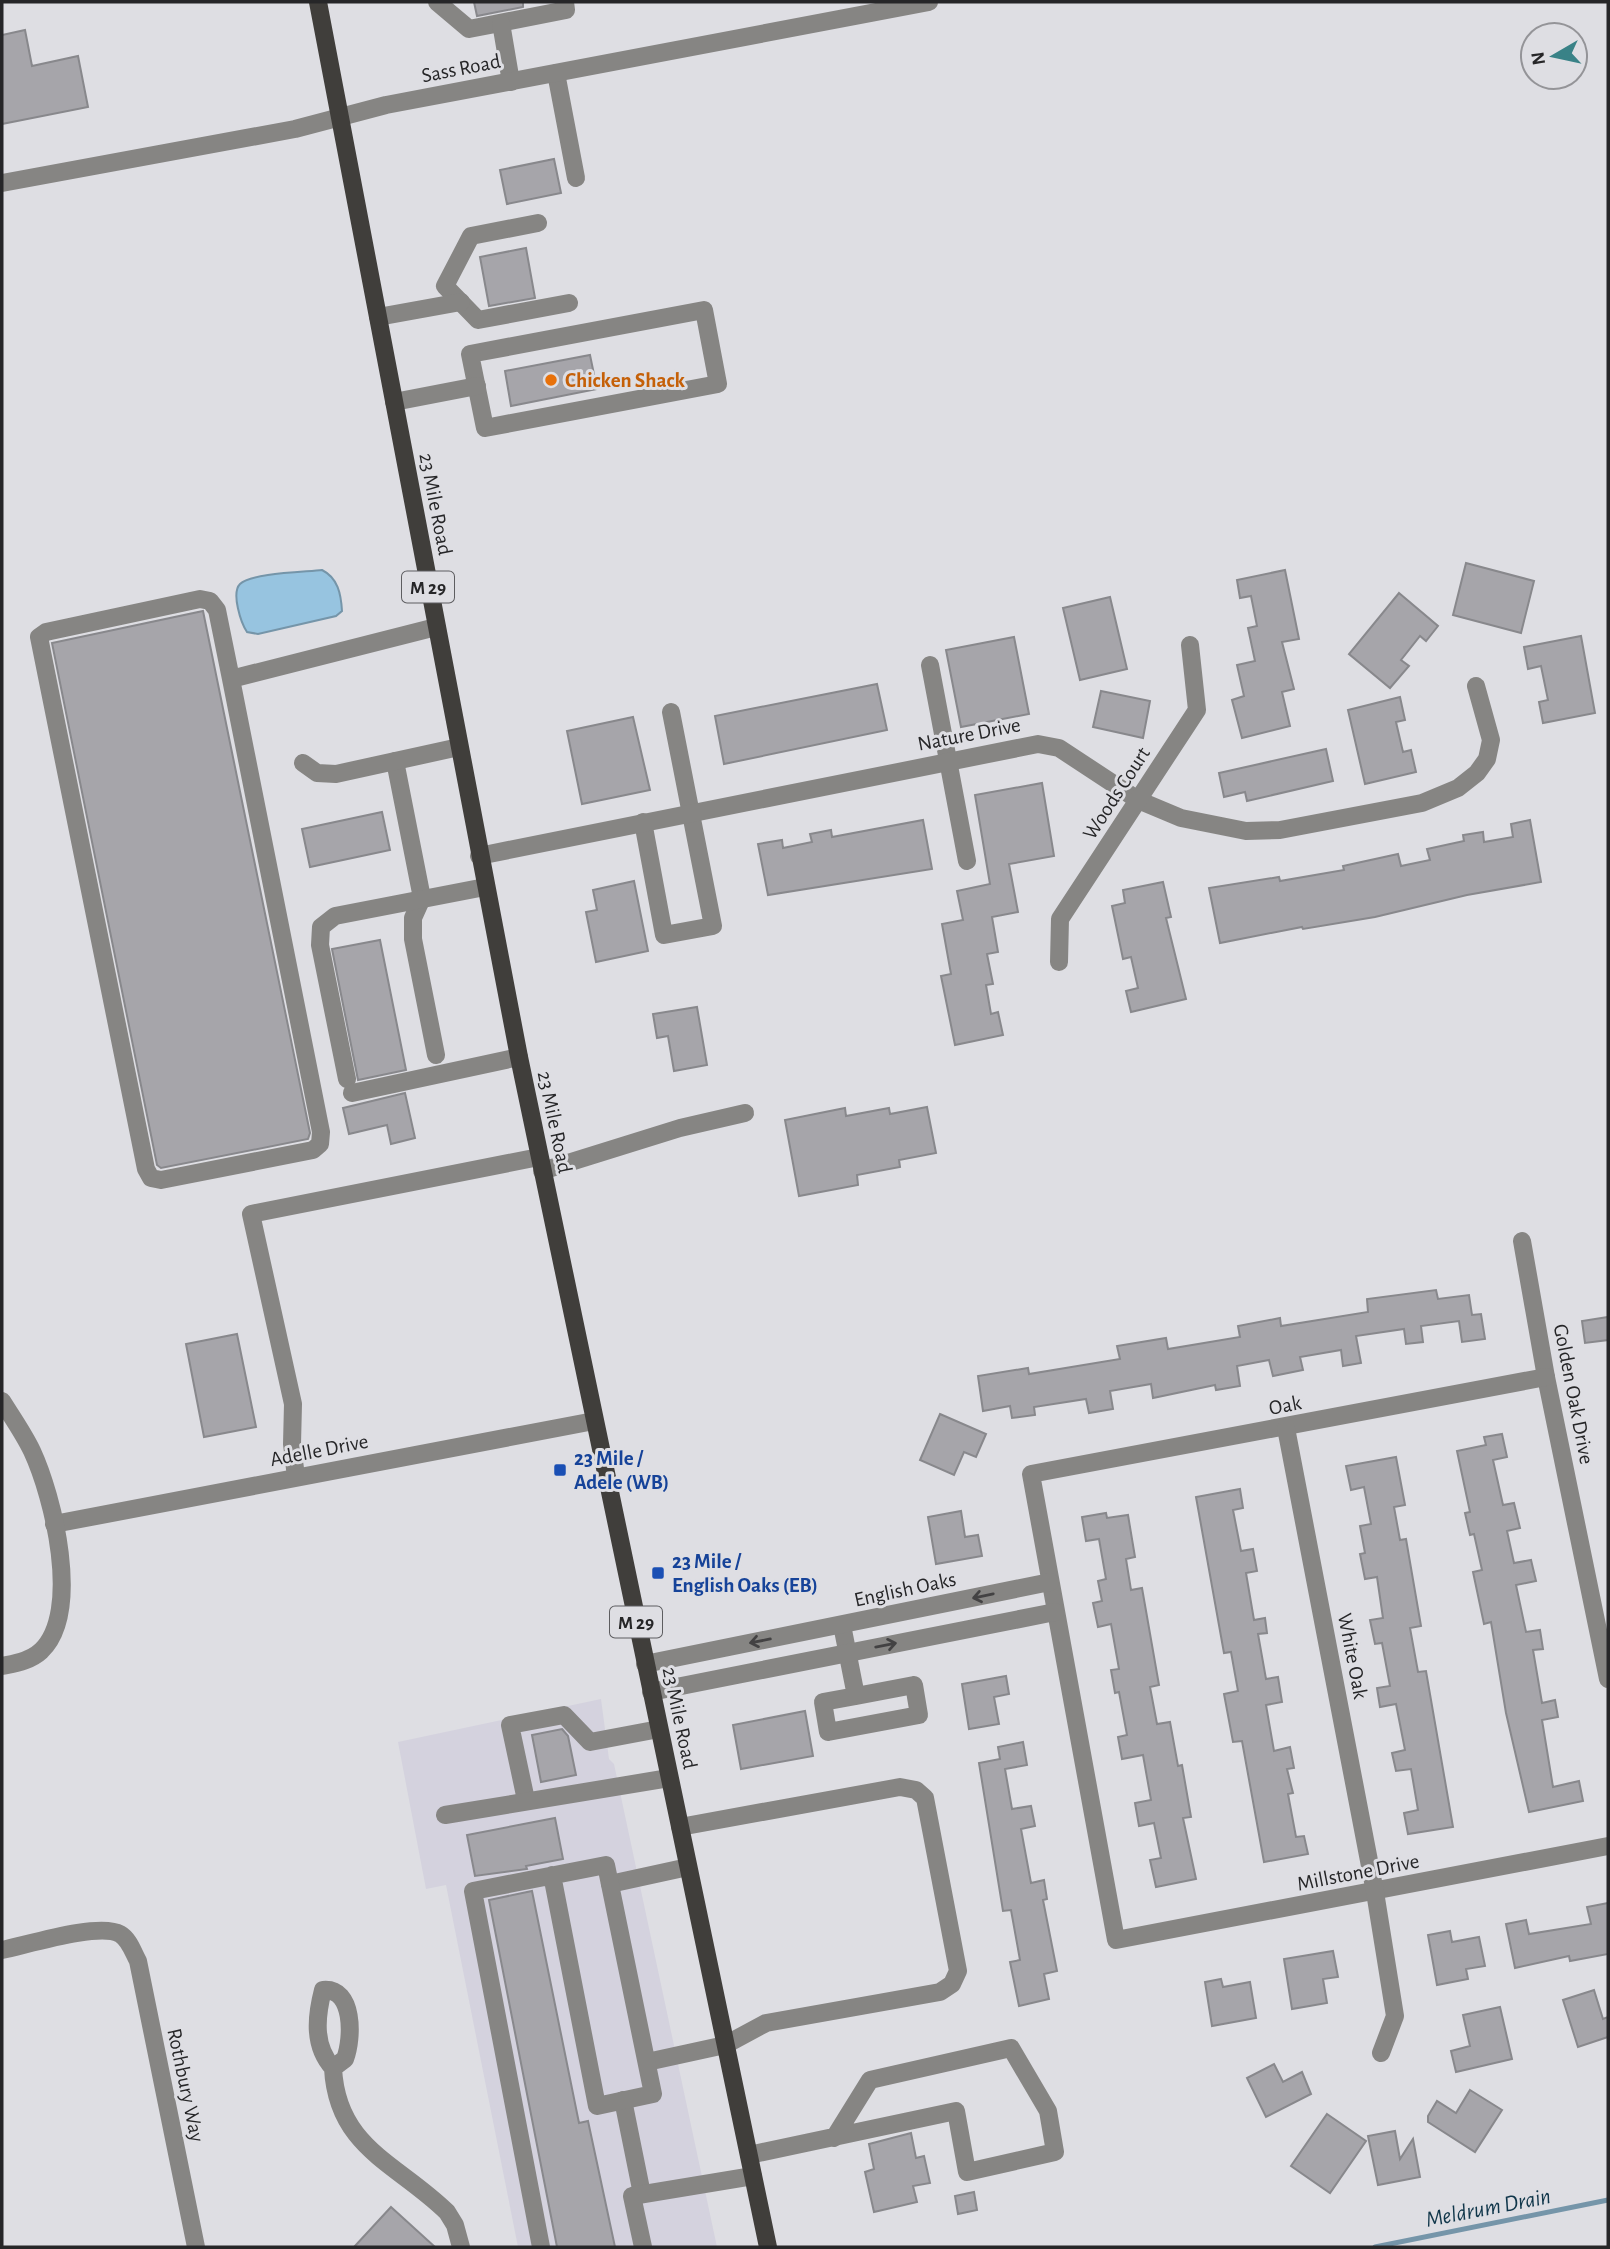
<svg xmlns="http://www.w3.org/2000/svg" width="1610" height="2249" font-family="'Alegreya Sans',sans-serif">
	<rect width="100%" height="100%" fill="#dedee3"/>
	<path fill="#d4d2de" d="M601 1699 609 1759 614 1764 717 2247H518L446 1885 426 1889 398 1742Z"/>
	<path fill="#97c4e0" stroke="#7595a9" stroke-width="2" d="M322 570C338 578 341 594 342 611L336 616 258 634 247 632C241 623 231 593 240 584 251 573 305 572 322 570Z"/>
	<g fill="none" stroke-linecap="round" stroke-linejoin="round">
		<path stroke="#7595a9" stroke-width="5" d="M1375 2247 1608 2200"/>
	</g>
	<g fill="#a6a5aa" stroke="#88888c" stroke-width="2">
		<path d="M474 2H523V7L477 16Z"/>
		<path d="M25 30 32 66 78 56 88 107 2 124V35Z"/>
		<path d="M554 159 561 193 507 204 500 170Z"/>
		<path d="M526 248 535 298 489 306 480 257Z"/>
		<path d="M590 355 597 389 511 406 505 371Z"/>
		<path d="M1466 563 1534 581 1521 633 1453 615Z"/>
		<path d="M1285 570 1299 639 1282 642 1294 689 1282 692 1290 726 1242 738 1232 700 1244 696 1237 665 1255 661 1248 628 1257 626 1251 596 1240 598 1237 580Z"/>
		<path d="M1399 593 1438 626 1426 641 1420 636 1401 660 1409 666 1390 688 1349 654Z"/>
		<path d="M1110 597 1127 669 1080 680 1063 608Z"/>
		<path d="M203 611 310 1133 308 1139 161 1168 157 1165 52 643Z"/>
		<path d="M1581 636 1595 713 1543 723 1539 702 1548 700 1541 666 1528 669 1524 647Z"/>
		<path d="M1014 637 1029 714 961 727 946 650Z"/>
		<path d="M877 684 887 730 724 764 715 716Z"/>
		<path d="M1101 691 1150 701 1143 738 1093 727Z"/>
		<path d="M1400 697 1405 720 1396 722 1403 752 1411 750 1416 772 1365 784 1348 710Z"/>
		<path d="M633 717 650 790 582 804 567 731Z"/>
		<path d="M1326 749 1333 781 1247 801 1245 792 1224 797 1219 773Z"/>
		<path d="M1042 783 1054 856 1009 864 1018 912 992 917 998 952 987 954 993 984 986 985 991 1014 998 1012 1003 1035 955 1045 941 976 951 974 942 924 963 920 957 891 990 884 975 795Z"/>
		<path d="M382 812 390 850 310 867 302 829Z"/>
		<path d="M923 820 932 869 768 895 758 844 782 840 783 848 812 842 810 834 831 830 832 837Z"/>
		<path d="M1530 820 1541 882 1467 895 1375 917 1303 929 1302 927 1220 943 1209 888 1279 877 1280 881 1344 870 1343 866 1398 854 1401 866 1430 860 1427 849 1464 841 1463 835 1483 832 1484 842 1513 837 1511 824Z"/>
		<path d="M634 881 648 951 596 962 586 912 597 910 593 890Z"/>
		<path d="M1163 882 1171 917 1166 918 1186 999 1131 1012 1126 991 1138 988 1131 957 1123 959 1112 906 1125 903 1123 890Z"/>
		<path d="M380 940 406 1070 358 1080 332 949Z"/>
		<path d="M697 1007 707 1065 674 1071 668 1036 657 1038 653 1014Z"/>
		<path d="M405 1093 415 1138 391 1144 387 1125 349 1134 343 1108Z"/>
		<path d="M927 1107 936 1153 899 1160 900 1167 857 1175 858 1185 799 1196 785 1120 845 1108 846 1116 889 1108 890 1114Z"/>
		<path d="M1436 1290 1438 1299 1469 1295 1472 1315 1481 1314 1485 1339 1462 1342 1459 1321 1421 1326 1423 1342 1406 1344 1404 1329 1356 1336 1361 1363 1343 1366 1341 1350 1300 1357 1303 1370 1273 1376 1269 1360 1237 1366 1240 1386 1216 1390 1215 1385 1153 1398 1151 1384 1110 1391 1113 1409 1089 1413 1086 1399 1034 1407 1035 1415 1012 1418 1010 1406 983 1411 978 1376 1028 1368 1029 1374 1120 1359 1117 1346 1166 1338 1168 1349 1240 1337 1238 1326 1280 1318 1281 1326 1368 1312 1367 1299Z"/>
		<path d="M1608 1317V1340L1585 1343 1582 1321Z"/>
		<path d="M237 1334 256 1427 204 1437 186 1344Z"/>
		<path d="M940 1414 986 1434 976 1457 964 1452 954 1475 920 1460Z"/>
		<path d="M1502 1434 1507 1457 1493 1460 1503 1505 1514 1503 1520 1528 1507 1531 1514 1563 1531 1560 1536 1581 1516 1585 1526 1632 1540 1630 1543 1649 1533 1650 1542 1703 1555 1700 1558 1717 1542 1720 1553 1787 1579 1781 1583 1801 1529 1812 1506 1713 1491 1622 1484 1624 1473 1572 1482 1570 1474 1534 1470 1535 1465 1513 1470 1512 1457 1451 1486 1445 1484 1437Z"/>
		<path d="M1396 1457 1405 1505 1394 1507 1400 1540 1406 1539 1421 1626 1410 1628 1418 1672 1426 1671 1453 1827 1408 1834 1404 1813 1418 1810 1411 1769 1396 1771 1392 1753 1405 1750 1396 1704 1380 1707 1377 1688 1390 1686 1382 1643 1375 1644 1370 1620 1383 1618 1377 1577 1365 1579 1360 1554 1365 1553 1360 1526 1371 1524 1364 1487 1351 1490 1346 1466Z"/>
		<path d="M1240 1489 1243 1508 1233 1510 1241 1551 1253 1549 1257 1571 1246 1573 1254 1620 1265 1618 1267 1633 1258 1634 1266 1679 1278 1677 1282 1702 1266 1705 1274 1751 1290 1747 1294 1768 1287 1769 1293 1793 1288 1794 1296 1837 1304 1836 1308 1854 1264 1862 1242 1741 1233 1742 1224 1694 1238 1691 1231 1652 1224 1653 1196 1497Z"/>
		<path d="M961 1511 965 1537 978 1535 982 1556 936 1564 928 1517Z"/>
		<path d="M1106 1513 1107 1518 1128 1515 1135 1557 1126 1559 1131 1590 1142 1588 1159 1685 1150 1687 1157 1724 1170 1722 1178 1766 1182 1765 1191 1817 1183 1818 1196 1879 1156 1887 1150 1860 1161 1858 1154 1823 1139 1826 1135 1803 1151 1800 1143 1755 1122 1759 1118 1737 1127 1735 1119 1692 1115 1693 1111 1670 1119 1669 1111 1624 1098 1627 1093 1603 1102 1601 1098 1581 1106 1579 1099 1539 1086 1541 1082 1517Z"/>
		<path d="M1006 1676 1009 1694 994 1697 999 1724 969 1729 962 1684Z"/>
		<path d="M805 1711 813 1756 741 1769 733 1725Z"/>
		<path d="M562 1729 568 1736 576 1775 541 1782 532 1735Z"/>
		<path d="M1023 1742 1027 1765 1005 1769 1012 1809 1031 1806 1035 1826 1021 1829 1031 1883 1044 1880 1047 1899 1043 1900 1057 1971 1044 1974 1049 1999 1019 2006 1010 1962 1020 1960 1011 1910 1003 1911 979 1763 1000 1759 998 1747Z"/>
		<path d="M555 1818 563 1859 526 1866 527 1869 475 1876 467 1835Z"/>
		<path d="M532 1891 579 2123 588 2121 615 2247H557L489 1900Z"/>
		<path d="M1608 1903V1954L1570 1961 1569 1956 1515 1968 1506 1924 1526 1920 1529 1934 1591 1924 1587 1907Z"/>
		<path d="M1450 1931 1452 1942 1479 1937 1485 1966 1466 1969 1468 1979 1437 1985 1428 1935Z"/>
		<path d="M1333 1951 1338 1977 1323 1979 1327 2003 1292 2009 1284 1959Z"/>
		<path d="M1221 1979 1223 1987 1250 1982 1256 2018 1212 2026 1205 1982Z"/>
		<path d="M1594 1990 1603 2019 1608 2017V2037L1578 2047 1563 2000Z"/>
		<path d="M1500 2007 1512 2059 1456 2072 1451 2051 1470 2046 1463 2015Z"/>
		<path d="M1274 2064 1283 2082 1302 2072 1311 2094 1266 2117 1247 2078Z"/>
		<path d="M1470 2090 1502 2110 1475 2152 1428 2122V2116L1437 2101 1456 2113Z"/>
		<path d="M1327 2114 1366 2141 1330 2193 1291 2166Z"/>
		<path d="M1395 2131 1400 2159 1413 2139 1420 2177 1378 2185 1368 2136Z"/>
		<path d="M911 2133 916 2158 924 2156 930 2183 913 2186 917 2202 874 2212 865 2172 874 2169 869 2144Z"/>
		<path d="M974 2192 977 2210 958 2214 955 2196Z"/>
		<path d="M391 2207 435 2247H354Z"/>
	</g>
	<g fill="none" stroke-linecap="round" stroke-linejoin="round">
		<g stroke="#868583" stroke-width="18">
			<path d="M437 2 469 29 566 10 565 2"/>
			<path d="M501 23 511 82"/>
			<path d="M556 73 576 178"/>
			<path d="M2 183 295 129 386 105 929 2"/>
			<path d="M538 223 471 236 445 286 478 320 569 303"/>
			<path d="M704 310 718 384 485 428 470 354Z"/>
			<path d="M378 317 461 302"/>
			<path d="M394 402 477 386"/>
			<path d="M930 665 967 861"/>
			<path d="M231 679 321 1132 320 1144 313 1150 161 1180 151 1178 146 1169 39 637 46 632 200 599 210 601 217 610 231 679 436 627"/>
			<path d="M395 761 422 898 413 918V939L436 1055"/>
			<path d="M303 763 317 773 336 774 459 747"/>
			<path d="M643 822 664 935 713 926 671 712"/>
			<path d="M479 856 1038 744 1059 748 1138 800 1181 818 1246 831 1280 830 1422 803 1458 788 1477 773 1487 759 1491 740 1476 686"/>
			<path d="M1059 962 1060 919 1197 710 1190 645"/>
			<path d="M347 1079 320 945 321 927 335 916 485 887"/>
			<path d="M352 1093 519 1057"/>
			<path d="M542 1171 680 1128 745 1113"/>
			<path d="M1522 1241 1546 1377 1608 1679"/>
			<path d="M1546 1377 1031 1474 1116 1940 1608 1846"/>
			<path d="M1286 1428 1375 1892 1395 2016 1381 2053"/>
			<path d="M296 1477 292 1444 293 1404 251 1214 539 1157"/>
			<path d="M54 1524 594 1421"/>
			<path d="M842 1625 856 1696 823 1702 828 1732 919 1715 914 1685 856 1696"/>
			<path d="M645 1664 1050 1582"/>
			<path d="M2 1666C16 1663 30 1661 41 1651 82 1612 53 1496 32 1451 24 1434 12 1417 2 1401"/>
			<path d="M651 1692 1055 1612"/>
			<path d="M526 1800 510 1725 564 1715 590 1742 659 1729"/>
			<path d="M445 1815 669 1778"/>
			<path d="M610 1884 688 1867"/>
			<path d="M2 1950C27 1945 99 1922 120 1934 129 1939 133 1952 138 1961L196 2247"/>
			<path d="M647 2062 725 2045 766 2023 940 1992 952 1984 958 1971 925 1798 916 1790 900 1787 680 1827"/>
			<path d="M333 2068 345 2059C353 2038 354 1987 323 1990 316 2017 313 2046 333 2068 337 2148 397 2163 447 2212L455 2225 461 2247"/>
			<path d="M623 2100 642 2194"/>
			<path d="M749 2155 956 2111 967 2172 1055 2152 1048 2111 1011 2048 870 2080 834 2138"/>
			<path d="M541 2247 473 1891 606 1865 653 2094 597 2106 552 1875"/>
			<path d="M643 2247 632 2196 753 2176"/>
		</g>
		<path stroke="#403e3b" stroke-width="18" d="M318 2 519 1057 768 2247"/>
	</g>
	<defs><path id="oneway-shaft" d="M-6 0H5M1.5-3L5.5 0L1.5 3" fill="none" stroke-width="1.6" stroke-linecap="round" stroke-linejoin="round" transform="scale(1.75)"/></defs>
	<g stroke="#434243">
		<use href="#oneway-shaft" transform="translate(983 1596) rotate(168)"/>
		<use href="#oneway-shaft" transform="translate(760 1641) rotate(169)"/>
		<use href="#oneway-shaft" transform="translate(886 1645) rotate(-11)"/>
	</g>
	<circle fill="#e8710a" stroke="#dedee3" stroke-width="2.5" cx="551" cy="380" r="7"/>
	<g fill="#1a4fb4" stroke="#dedee3" stroke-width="2.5">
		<rect x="553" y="1463" width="14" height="14" rx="3.5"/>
		<rect x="651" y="1566" width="14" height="14" rx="3.5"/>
	</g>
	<g text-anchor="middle" stroke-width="6" stroke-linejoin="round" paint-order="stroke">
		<g fill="#dedee3" stroke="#5d5d60" stroke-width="2">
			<rect x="402" y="571.5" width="52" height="31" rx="5"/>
			<rect x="610" y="1606.5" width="52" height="31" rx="5"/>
		</g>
		<g font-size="19" font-weight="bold" fill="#262628">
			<text x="428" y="594">M 29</text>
			<text x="636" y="1629">M 29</text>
		</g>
		<g font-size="21" fill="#262628" stroke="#dedee3">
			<text transform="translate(461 68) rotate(-11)" y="7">Sass Road</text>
			<text transform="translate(436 504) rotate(79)" y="7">23 Mile Road</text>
			<text transform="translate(969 734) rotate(-11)" y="7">Nature Drive</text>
			<text transform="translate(1116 793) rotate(-57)" y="7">Woods Court</text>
			<text transform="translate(555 1122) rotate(78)" y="7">23 Mile Road</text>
			<text transform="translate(1574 1394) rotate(79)" y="7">Golden Oak Drive</text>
			<text transform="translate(1285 1405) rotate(-11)" y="7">Oak</text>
			<text transform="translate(319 1450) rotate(-11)" y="7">Adelle Drive</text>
			<text transform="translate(905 1589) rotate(-12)" y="7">English Oaks</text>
			<text transform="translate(1353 1656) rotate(79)" y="7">White Oak</text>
			<text transform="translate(680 1718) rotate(78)" y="7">23 Mile Road</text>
			<text transform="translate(1358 1872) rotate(-11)" y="7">Millstone Drive</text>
			<text transform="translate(186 2085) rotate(78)" y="7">Rothbury Way</text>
		</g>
		<g font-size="21" font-weight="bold" fill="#c56008" stroke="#dedee3" text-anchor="start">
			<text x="565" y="387">Chicken Shack</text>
		</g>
		<g font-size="21" font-weight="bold" fill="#164399" stroke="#dedee3" text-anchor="start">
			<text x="574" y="1465">23 Mile /<tspan x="574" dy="24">Adele (WB)</tspan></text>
			<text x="672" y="1568">23 Mile /<tspan x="672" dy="24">English Oaks (EB)</tspan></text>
		</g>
		<g font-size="23" font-style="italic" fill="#10364a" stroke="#dedee3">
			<text transform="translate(1488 2207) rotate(-11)" y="8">Meldrum Drain</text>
		</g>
	</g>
	<rect width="1610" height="2249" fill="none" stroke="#262628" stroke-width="7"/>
	<g transform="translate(1554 56) rotate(261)"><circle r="33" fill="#dedee3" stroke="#949498" stroke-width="2"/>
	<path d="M0-5L12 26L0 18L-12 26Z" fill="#398287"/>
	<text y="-10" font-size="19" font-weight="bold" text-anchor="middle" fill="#262628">N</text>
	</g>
</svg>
